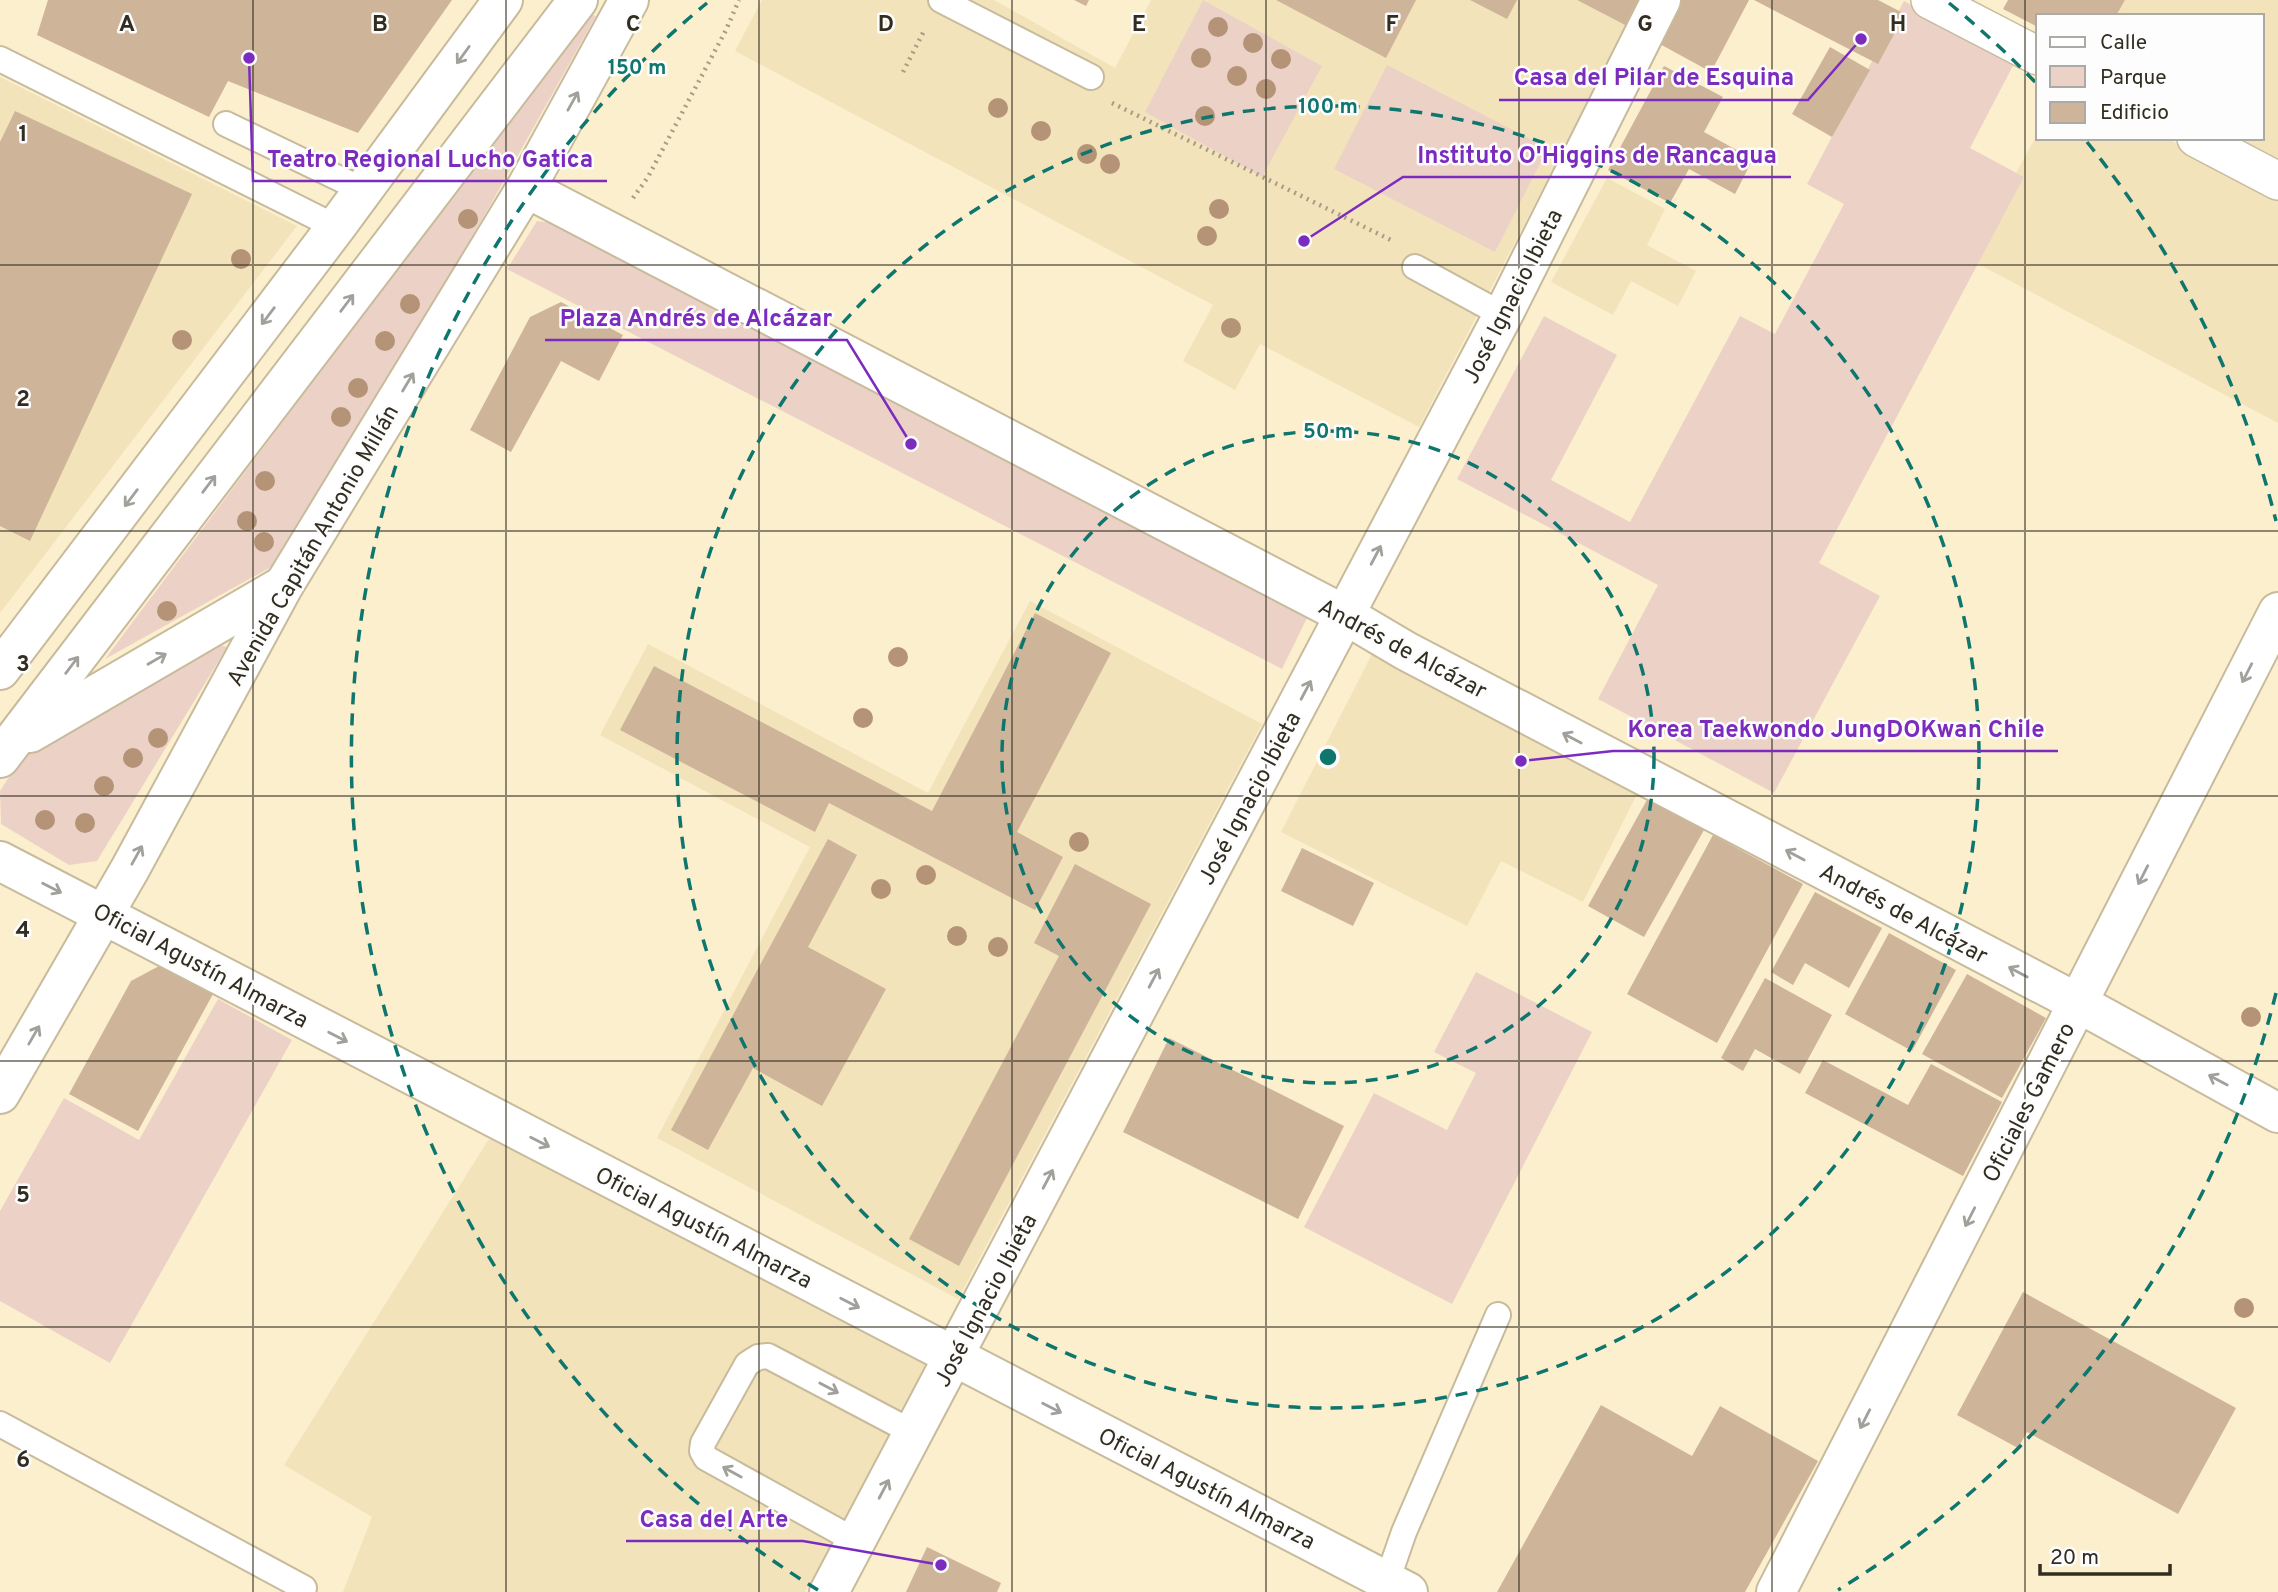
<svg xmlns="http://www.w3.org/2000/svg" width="2278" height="1592" font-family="Overpass,sans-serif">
	<rect width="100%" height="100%" fill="#fcefce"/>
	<g fill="#f3e3bb">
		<path d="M762 0H994L1115 68 1151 0H1577L1627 26 1419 427 1260 344 1235 390 1183 361 1213 305 735 51Z"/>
		<path d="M2125 0H2278V159L2237 138H2262V16H2116Z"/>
		<path d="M0 77 297 226 0 613Z"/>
		<path d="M2038 133V138H2166L2278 196V423L1969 259Z"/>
		<path d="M1607 178 1665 209 1647 245 1696 271 1678 306 1631 281 1613 315 1551 282Z"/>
		<path d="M1030 601 1262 724 958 1299 657 1138 810 847 600 735 648 644 928 793Z"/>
		<path d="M1372 654 1639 790 1583 902 1501 861 1467 926 1281 832Z"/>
		<path d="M489 1139 934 1358 805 1592H343L372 1517 284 1465Z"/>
	</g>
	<g fill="#ecd2c6">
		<path d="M1203 0 1322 66 1262 177 1145 112Z"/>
		<path d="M1904 1 2016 60 1970 148 2024 177 1819 563 1880 596 1774 793 1598 699 1658 585 1457 479 1544 316 1617 355 1551 480 1630 522 1740 316 1775 334 1844 204 1807 184Z"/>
		<path d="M588 14 596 16 488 209 284 555 271 567 105 659Z"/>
		<path d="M1387 65 1548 148 1495 252 1334 169Z"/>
		<path d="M537 221 566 225 1307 618 1282 669 507 269Z"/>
		<path d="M220 645 227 647 97 861 69 865 1 824 0 791 23 755Z"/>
		<path d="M1476 972 1592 1032 1452 1304 1304 1227 1374 1093 1447 1130 1476 1073 1434 1052Z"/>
		<path d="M218 999 292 1040 110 1363 0 1301V1211L64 1098 139 1140Z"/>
	</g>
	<g fill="#ceb499">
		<path d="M48 0H452L358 133 228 81 209 117 37 35Z"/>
		<path d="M1074 0H1089L1086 6Z"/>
		<path d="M1276 0H1416L1386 58Z"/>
		<path d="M1470 0H1517L1507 19Z"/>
		<path d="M1577 0H1641L1627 26Z"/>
		<path d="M1681 0H1749L1711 72 1658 43Z"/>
		<path d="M1754 0H1878L1905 14 1878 64Z"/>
		<path d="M2008 0H2125L2116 16H2038V27L2003 9Z"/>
		<path d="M1830 47 1870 70 1832 137 1792 114Z"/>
		<path d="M1664 66 1723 97 1704 132 1753 159 1735 194 1689 169 1670 203 1608 170Z"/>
		<path d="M15 111 192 194 30 541 0 526V142Z"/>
		<path d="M561 302 623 335 599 381 561 361 511 452 470 430 530 317Z"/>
		<path d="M1035 613 1111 653 1017 832 1063 857 1035 910 829 803 815 832 620 730 654 666 932 811Z"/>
		<path d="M1648 798 1704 830 1644 937 1588 906Z"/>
		<path d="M1713 835 1803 884 1717 1043 1627 994Z"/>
		<path d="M828 839 857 855 808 947 886 989 822 1106 753 1068 708 1150 671 1130Z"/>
		<path d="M1302 848 1374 883 1353 926 1281 891Z"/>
		<path d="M1075 864 1151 904 959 1266 909 1239 1059 956 1034 943Z"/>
		<path d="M1815 892 1882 928 1849 988 1805 963 1793 985 1771 972Z"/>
		<path d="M1889 933 1956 970 1912 1051 1845 1014Z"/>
		<path d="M161 965 213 994 138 1131 69 1094 131 981Z"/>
		<path d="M1967 974 2046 1018 2002 1098 1922 1054Z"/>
		<path d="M1765 978 1832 1015 1800 1074 1755 1049 1743 1071 1721 1058Z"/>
		<path d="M1169 1038 1344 1126 1298 1219 1123 1132Z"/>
		<path d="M1823 1060 1908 1105 1931 1064 2002 1102 1963 1176 1805 1093Z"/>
		<path d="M2023 1292 2236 1408 2178 1514 2027 1432 2018 1448 1957 1415Z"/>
		<path d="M1601 1405 1692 1456 1720 1406 1818 1461 1745 1592H1497Z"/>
		<path d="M927 1547 1001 1583 997 1592H906Z"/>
	</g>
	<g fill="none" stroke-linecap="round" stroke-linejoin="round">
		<g stroke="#c7bb9c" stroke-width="28">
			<g id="service">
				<path d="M941 0 1091 77"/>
				<path d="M0 59 336 227"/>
				<path d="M226 124 363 190"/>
				<path d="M1415 267 1503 315"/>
				<path d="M0 1424 304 1588"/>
				<path d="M856 1541 706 1458 702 1451 703 1443 747 1364 758 1357 768 1356 914 1433"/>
				<path d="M1387 1581 1404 1532 1498 1315"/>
			</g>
		</g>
		<g stroke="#c7bb9c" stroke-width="40">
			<g id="pedestrian">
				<path d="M1930 0 2038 56"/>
				<path d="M2196 138 2278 181"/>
			</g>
		</g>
		<g stroke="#c7bb9c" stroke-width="42">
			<g id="minor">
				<path d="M526 188 1345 615 1406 651 2078 1003 2278 1113"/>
				<path d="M0 861 1408 1592"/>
				<path d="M829 1592 1503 315 1661 0"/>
				<path d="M1776 1592 2278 612"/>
			</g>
		</g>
		<g stroke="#c7bb9c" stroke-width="42">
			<path id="tertiary" d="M0 1094 130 869 284 585 526 188 629 0"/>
		</g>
		<g stroke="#c7bb9c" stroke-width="42">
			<g id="secondary">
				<path d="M0 670 336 227 503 0"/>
				<path d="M30 733 284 585"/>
				<path d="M0 758 578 0"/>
			</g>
		</g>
		<g stroke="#a79d85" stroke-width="4.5" stroke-dasharray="2 5" stroke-linecap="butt">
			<path d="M903 72 925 29"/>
			<path d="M1112 103 1393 241"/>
			<path d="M633 198 648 177 726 30 739 0"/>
		</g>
		<use href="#service" stroke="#fff" stroke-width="24"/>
		<use href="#pedestrian" stroke="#fff" stroke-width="37"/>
		<use href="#minor" stroke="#fff" stroke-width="38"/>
		<use href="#tertiary" stroke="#fff" stroke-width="38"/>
		<use href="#secondary" stroke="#fff" stroke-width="38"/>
	</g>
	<g fill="#b49377">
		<circle cx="1218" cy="27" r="10"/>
		<circle cx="1253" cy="43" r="10"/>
		<circle cx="1201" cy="58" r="10"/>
		<circle cx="1281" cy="59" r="10"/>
		<circle cx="1237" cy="76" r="10"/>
		<circle cx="1266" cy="89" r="10"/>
		<circle cx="998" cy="108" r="10"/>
		<circle cx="1205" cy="116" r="10"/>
		<circle cx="1041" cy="131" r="10"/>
		<circle cx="1087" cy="154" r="10"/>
		<circle cx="1110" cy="164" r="10"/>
		<circle cx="1219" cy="209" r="10"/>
		<circle cx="468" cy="219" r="10"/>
		<circle cx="1207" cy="236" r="10"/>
		<circle cx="241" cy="259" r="10"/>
		<circle cx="410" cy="304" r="10"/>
		<circle cx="1231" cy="328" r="10"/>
		<circle cx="182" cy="340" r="10"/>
		<circle cx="385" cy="341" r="10"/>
		<circle cx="358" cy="388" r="10"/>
		<circle cx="341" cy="417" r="10"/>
		<circle cx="265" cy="481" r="10"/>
		<circle cx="247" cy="521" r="10"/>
		<circle cx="264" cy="542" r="10"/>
		<circle cx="167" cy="611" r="10"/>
		<circle cx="898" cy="657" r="10"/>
		<circle cx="863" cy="718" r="10"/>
		<circle cx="158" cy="738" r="10"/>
		<circle cx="133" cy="758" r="10"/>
		<circle cx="104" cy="786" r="10"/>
		<circle cx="45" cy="820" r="10"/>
		<circle cx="85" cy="823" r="10"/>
		<circle cx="1079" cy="842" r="10"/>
		<circle cx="926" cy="875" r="10"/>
		<circle cx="881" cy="889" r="10"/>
		<circle cx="957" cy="936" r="10"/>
		<circle cx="998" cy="947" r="10"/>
		<circle cx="2251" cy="1017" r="10"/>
		<circle cx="2244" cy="1308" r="10"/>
	</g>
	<defs><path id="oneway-shaft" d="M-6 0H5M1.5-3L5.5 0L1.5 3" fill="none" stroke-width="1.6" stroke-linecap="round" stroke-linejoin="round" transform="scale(1.75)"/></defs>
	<g stroke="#a2a09b">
		<use href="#oneway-shaft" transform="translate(463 55) rotate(126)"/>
		<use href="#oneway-shaft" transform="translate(573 101) rotate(-61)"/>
		<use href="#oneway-shaft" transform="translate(347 303) rotate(-53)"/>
		<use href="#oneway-shaft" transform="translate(268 316) rotate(127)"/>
		<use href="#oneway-shaft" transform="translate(408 382) rotate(-59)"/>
		<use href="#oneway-shaft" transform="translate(209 484) rotate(-53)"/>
		<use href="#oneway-shaft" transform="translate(131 498) rotate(127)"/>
		<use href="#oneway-shaft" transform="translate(1376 555) rotate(-62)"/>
		<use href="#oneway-shaft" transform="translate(157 659) rotate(-30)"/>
		<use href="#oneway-shaft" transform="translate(72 665) rotate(-53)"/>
		<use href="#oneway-shaft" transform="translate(2247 673) rotate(117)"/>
		<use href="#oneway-shaft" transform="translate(1306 690) rotate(-62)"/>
		<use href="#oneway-shaft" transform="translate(1572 738) rotate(-152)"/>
		<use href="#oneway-shaft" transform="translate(137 855) rotate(-61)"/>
		<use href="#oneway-shaft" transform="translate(1795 855) rotate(-152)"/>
		<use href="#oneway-shaft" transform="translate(2143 875) rotate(117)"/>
		<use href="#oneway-shaft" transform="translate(52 888) rotate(27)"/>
		<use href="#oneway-shaft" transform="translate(2018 972) rotate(-152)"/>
		<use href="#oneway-shaft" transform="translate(1154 978) rotate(-62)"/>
		<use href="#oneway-shaft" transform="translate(34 1035) rotate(-60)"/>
		<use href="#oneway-shaft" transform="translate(338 1037) rotate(27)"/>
		<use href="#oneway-shaft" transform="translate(2218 1080) rotate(-152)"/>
		<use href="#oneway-shaft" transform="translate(540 1142) rotate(27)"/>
		<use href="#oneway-shaft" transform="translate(1048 1179) rotate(-62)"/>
		<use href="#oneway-shaft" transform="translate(1970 1217) rotate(117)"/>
		<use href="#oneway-shaft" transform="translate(850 1303) rotate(27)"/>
		<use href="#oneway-shaft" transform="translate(829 1388) rotate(28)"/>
		<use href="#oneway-shaft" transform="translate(1052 1408) rotate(27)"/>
		<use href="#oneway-shaft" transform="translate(1865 1419) rotate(117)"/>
		<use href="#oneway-shaft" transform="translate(732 1472) rotate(-151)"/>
		<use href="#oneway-shaft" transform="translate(884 1489) rotate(-62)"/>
	</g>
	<path fill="none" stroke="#312d20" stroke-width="2" stroke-opacity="0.55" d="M253 0V1592M506 0V1592M759 0V1592M1012 0V1592M1266 0V1592M1519 0V1592M1772 0V1592M2025 0V1592M0 265H2278M0 531H2278M0 796H2278M0 1061H2278M0 1327H2278"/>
	<g fill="none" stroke="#0f766e" stroke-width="3.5" stroke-dasharray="12 9">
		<circle cx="1328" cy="757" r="326"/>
		<circle cx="1328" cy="757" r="651"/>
		<path d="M2276 993A977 977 0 0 1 1838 1590M818 1590A977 977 0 0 1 707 3M1949 3A977 977 0 0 1 2037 84M2087 142A977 977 0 0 1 2276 521"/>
	</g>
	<g text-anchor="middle" stroke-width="5" stroke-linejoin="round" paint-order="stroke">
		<g font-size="23" fill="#312d20" stroke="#fdfdfd">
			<text transform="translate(1512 296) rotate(-63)" y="8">José Ignacio Ibieta</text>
			<text transform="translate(312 545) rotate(-60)" y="8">Avenida Capitán Antonio Millán</text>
			<text transform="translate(1403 648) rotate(28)" y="8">Andrés de Alcázar</text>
			<text transform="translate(1249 798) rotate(-62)" y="8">José Ignacio Ibieta</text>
			<text transform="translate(1904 913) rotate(28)" y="8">Andrés de Alcázar</text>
			<text transform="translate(201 965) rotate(28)" y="8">Oficial Agustín Almarza</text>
			<text transform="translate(2028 1102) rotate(-63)" y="8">Oficiales Gamero</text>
			<text transform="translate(704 1227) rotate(27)" y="8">Oficial Agustín Almarza</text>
			<text transform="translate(985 1300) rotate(-62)" y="8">José Ignacio Ibieta</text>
			<text transform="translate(1207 1488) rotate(27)" y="8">Oficial Agustín Almarza</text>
		</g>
	</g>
	<g font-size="23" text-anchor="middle" font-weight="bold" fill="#312d20" stroke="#fdfdfd" stroke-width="5" stroke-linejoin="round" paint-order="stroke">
		<text x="127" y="31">A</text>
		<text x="380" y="31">B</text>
		<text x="633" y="31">C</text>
		<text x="886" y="31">D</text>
		<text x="1139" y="31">E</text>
		<text x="1392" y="31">F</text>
		<text x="1645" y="31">G</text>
		<text x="1898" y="31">H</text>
		<text x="23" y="141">1</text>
		<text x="23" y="406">2</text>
		<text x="23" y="671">3</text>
		<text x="23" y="937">4</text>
		<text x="23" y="1202">5</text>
		<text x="23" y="1467">6</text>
	</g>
	<circle cx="1328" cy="757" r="10" fill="#0f766e" stroke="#fdfdfd" stroke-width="3.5"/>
	<g font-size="21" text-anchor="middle" font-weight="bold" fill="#0f766e" stroke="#fdfdfd" stroke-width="5" stroke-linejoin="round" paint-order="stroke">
		<text x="637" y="74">150 m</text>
		<text x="1328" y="113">100 m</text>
		<text x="1328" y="438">50 m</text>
	</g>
	<path fill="none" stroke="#7b2cbf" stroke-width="2.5" d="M1861 39L1808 100H1499M1304 241L1403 177H1791M249 58L253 181H607M911 444L847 340H545M1521 761L1613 751H2058M941 1565L803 1541H626"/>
	<g fill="#7b2cbf" stroke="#fdfdfd" stroke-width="2.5">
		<circle cx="1861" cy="39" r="7"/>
		<circle cx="1304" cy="241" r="7"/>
		<circle cx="249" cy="58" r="7"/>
		<circle cx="911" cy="444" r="7"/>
		<circle cx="1521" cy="761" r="7"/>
		<circle cx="941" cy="1565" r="7"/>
	</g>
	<g font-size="24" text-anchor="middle" font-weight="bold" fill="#7b2cbf" stroke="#fdfdfd" stroke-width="5" stroke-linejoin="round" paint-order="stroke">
		<text x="1654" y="85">Casa del Pilar de Esquina</text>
		<text x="1597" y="163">Instituto O'Higgins de Rancagua</text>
		<text x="430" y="167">Teatro Regional Lucho Gatica</text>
		<text x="696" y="326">Plaza Andrés de Alcázar</text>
		<text x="1836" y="737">Korea Taekwondo JungDOKwan Chile</text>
		<text x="714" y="1527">Casa del Arte</text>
	</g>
	<rect x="2036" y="14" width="228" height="126" fill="#fdfdfd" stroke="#abaaa5" stroke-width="2"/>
	<rect x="2050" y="37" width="35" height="10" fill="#ffffff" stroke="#abaaa5" stroke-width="2"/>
	<text x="2100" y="49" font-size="21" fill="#312d20">Calle</text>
	<rect x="2050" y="66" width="35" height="21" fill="#ecd2c6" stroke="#abaaa5" stroke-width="2"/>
	<text x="2100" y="84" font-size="21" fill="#312d20">Parque</text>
	<rect x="2050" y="102" width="35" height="21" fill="#ceb499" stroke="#abaaa5" stroke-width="2"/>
	<text x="2100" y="119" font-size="21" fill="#312d20">Edificio</text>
	<path d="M2040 1564v10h130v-10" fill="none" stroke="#312d20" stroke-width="3.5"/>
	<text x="2050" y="1564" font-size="21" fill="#312d20" stroke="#fdfdfd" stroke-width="5" paint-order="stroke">20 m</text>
</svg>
